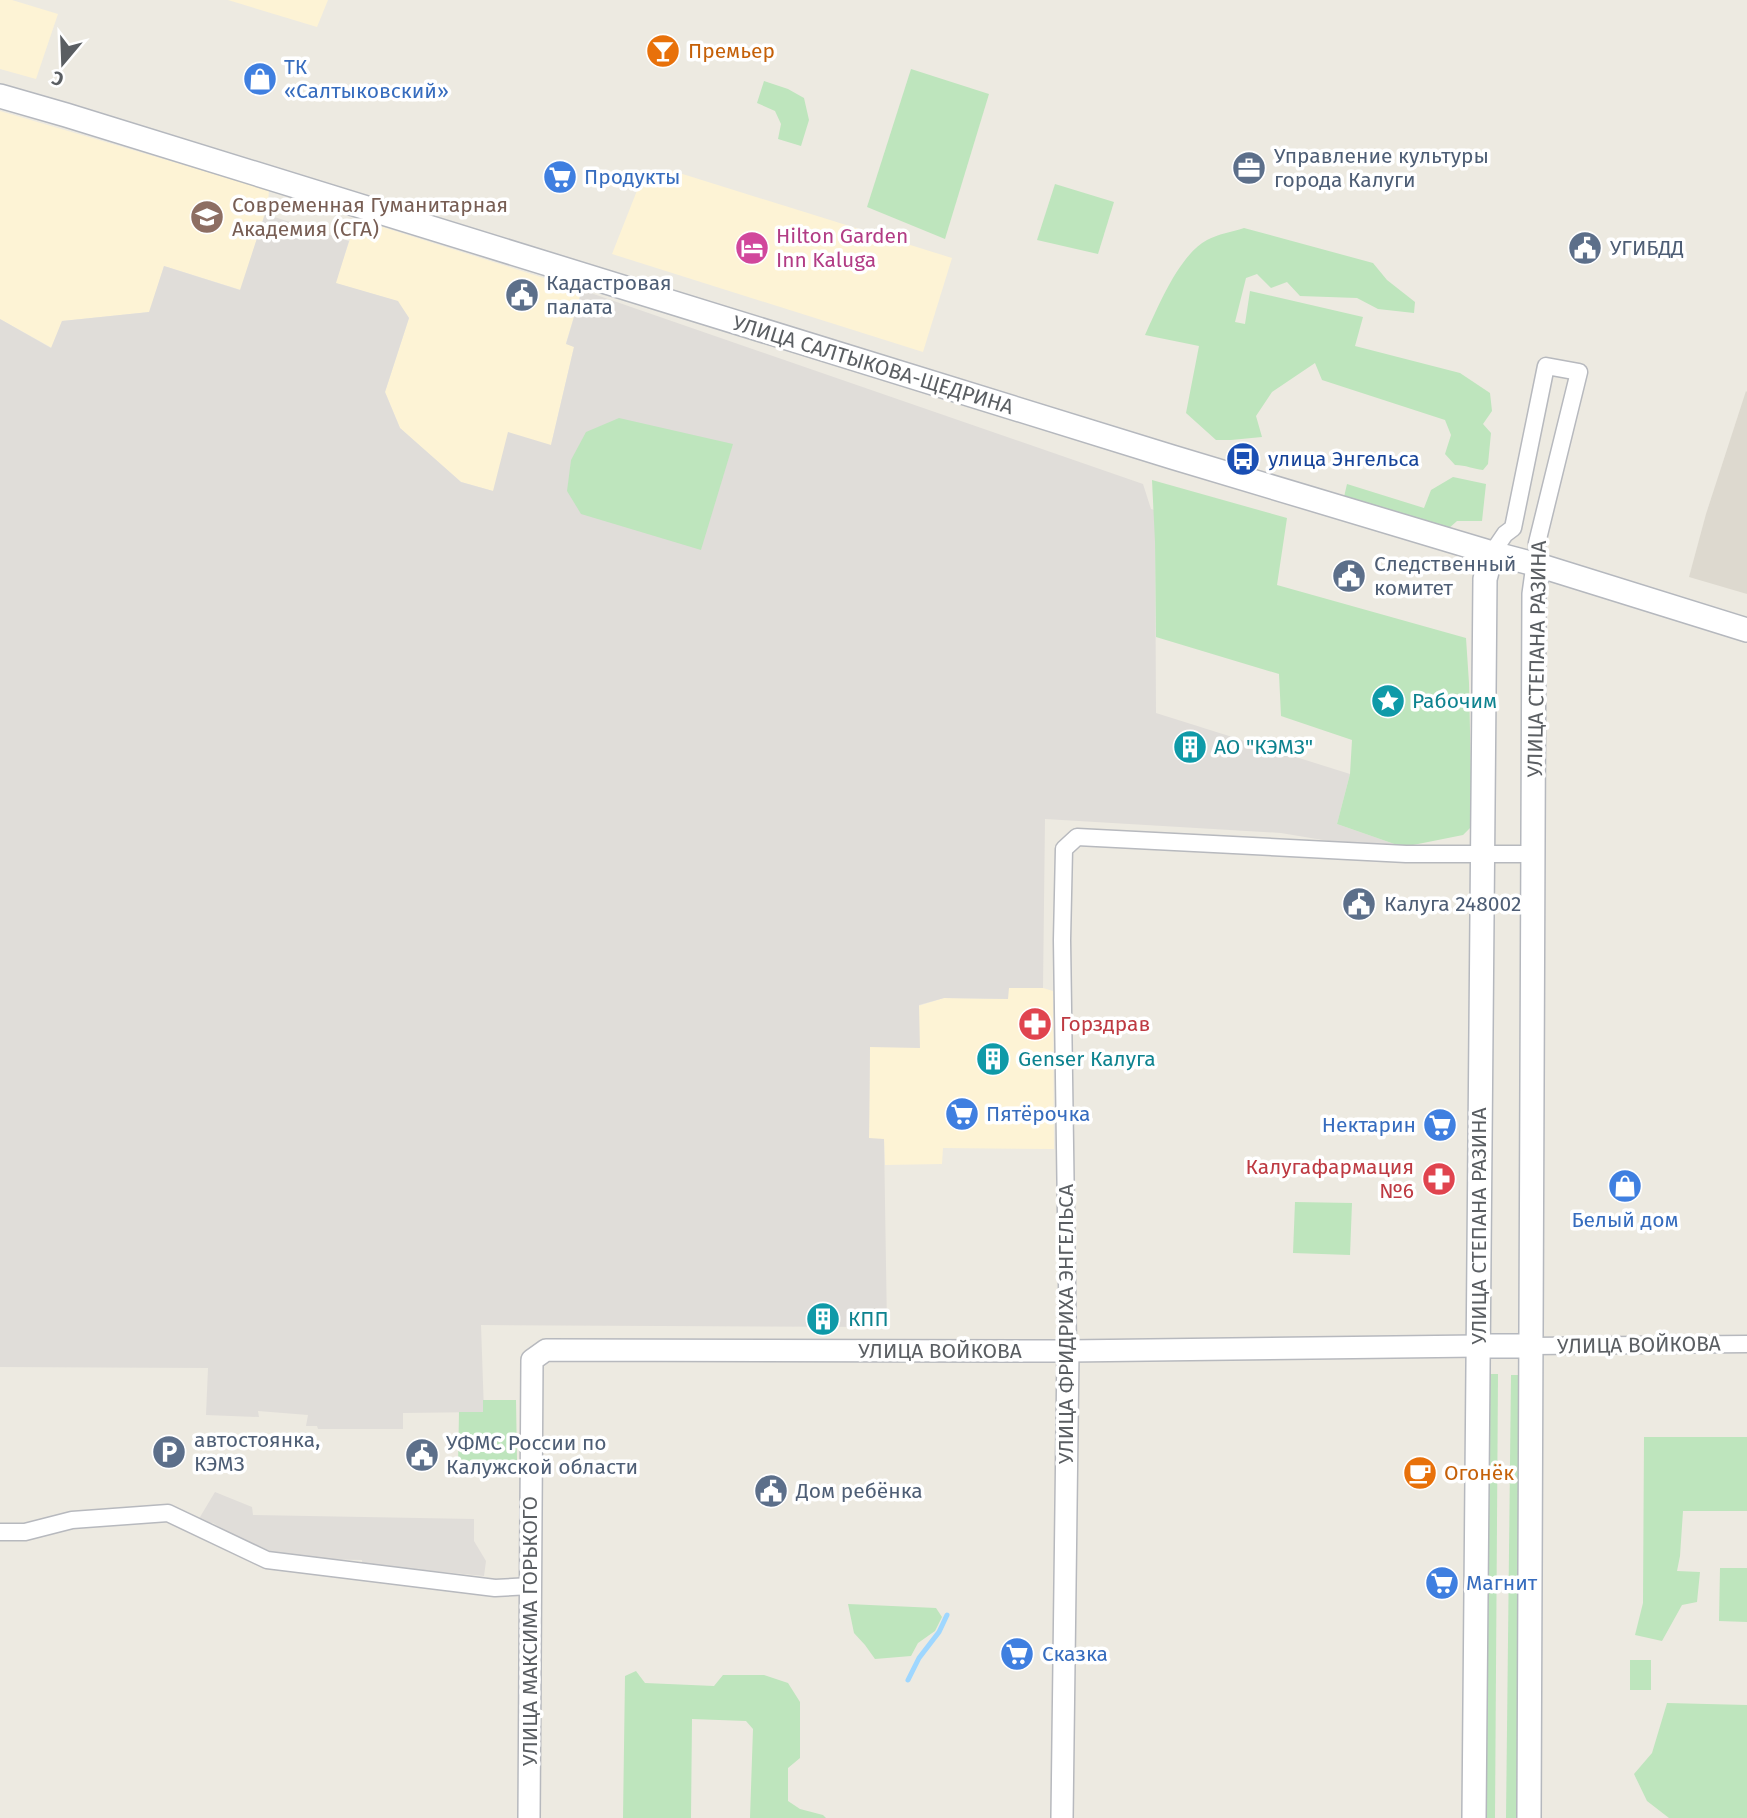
<svg xmlns="http://www.w3.org/2000/svg" width="1747" height="1818" font-family="'Fira Sans',sans-serif">
	<rect width="100%" height="100%" fill="#edeae1"/>
	<g fill="#fdf3d5">
		<path d="M0 0H12L58 14 36 79 0 69Z"/>
		<path d="M228 0H328L317 27Z"/>
		<path d="M0 111 269 190 268 203 241 290 164 266 150 312 62 321 52 348 0 319Z"/>
		<path d="M673 171 952 258 923 352 612 254 640 183Z"/>
		<path d="M357 219 582 290 566 343 574 347 551 445 493 491 461 482 400 428 385 392 409 318 397 301 335 283Z"/>
		<path d="M1008 988H1043L1053 991 1054 1149 943 1148 942 1164 885 1165 884 1139H869L870 1047 918 1006 944 998 1008 999Z"/>
	</g>
	<g fill="#e0ddd9">
		<path d="M265 214 349 241 336 283 398 301 409 318 385 392 400 428 461 482 493 491 508 432 551 445 574 347 566 344 582 290 1143 484 1151 509 1155 510 1156 713 1350 774 1337 824 1403 847 1406 854 1281 833 1045 819 1043 988H1009L1008 999 944 998 919 1005 920 1048 870 1047 869 1138 884 1139 887 1327 481 1325 484 1412 403 1413V1429H318L317 1426H306L308 1415 258 1411 259 1417 206 1415 208 1368 0 1367V319L51 348 62 321 149 312 164 266 240 290Z"/>
		<path d="M215 1492 252 1507 253 1515 474 1519V1541L486 1561 484 1576 362 1564V1560L320 1559 269 1552 227 1532 213 1523 197 1522Z"/>
	</g>
	<path fill="#ddd9cf" d="M1746 391 1747 392V594L1689 577 1706 514Z"/>
	<g fill="#bee5bd">
		<path d="M911 69 989 94 945 239 867 207Z"/>
		<path d="M764 81 788 89 804 98 809 120 801 146 778 139 781 124 775 111 757 103Z"/>
		<path d="M1055 184 1114 202 1098 254 1037 240Z"/>
		<path d="M1244 228 1373 263 1387 280 1415 302 1414 313 1378 309 1357 298 1300 296 1287 282 1271 288 1257 274 1246 278 1235 322 1245 324 1250 291 1363 317 1355 346 1460 373 1490 393 1492 411 1483 424 1491 433 1488 464 1483 470C1473 469 1466 465 1455 465L1445 454 1451 435 1445 420 1322 380 1315 363 1272 392 1256 416 1262 437 1231 440H1216L1186 413 1199 346 1145 335C1158 307 1179 255 1207 240 1218 234 1232 232 1244 228Z"/>
		<path d="M619 418 733 444 701 550 581 514 567 491 571 460 586 432Z"/>
		<path d="M1453 477 1486 484 1482 521H1457L1448 529 1344 497 1347 484 1424 508 1431 490Z"/>
		<path d="M1152 480 1287 518 1277 585 1466 638 1469 683 1472 826 1463 835 1403 847 1337 824 1350 774 1352 740 1281 716 1279 674 1156 637 1155 542Z"/>
		<path d="M1295 1202 1352 1203 1350 1255 1293 1253Z"/>
		<path d="M1485 1374H1498L1495 1818H1480Z"/>
		<path d="M1511 1375H1522L1519 1818H1506Z"/>
		<path d="M483 1400H516L517 1460 513 1473H477L458 1466 459 1412H483Z"/>
		<path d="M1644 1437H1747V1511H1683L1680 1556 1677 1571 1700 1572 1697 1602 1682 1605 1662 1641 1635 1635 1643 1603Z"/>
		<path d="M1720 1568H1747V1622L1719 1621Z"/>
		<path d="M848 1604 936 1608 942 1617 935 1631 918 1643 911 1656 875 1659 865 1645 854 1633Z"/>
		<rect x="1630" y="1660" width="21" height="30"/>
		<path d="M636 1671 645 1683 714 1686 723 1675H764L788 1683 800 1702V1758L788 1768V1801L800 1809 823 1815 826 1818H750L753 1729 746 1721 692 1719 691 1818H623L625 1676Z"/>
		<path d="M1667 1703 1747 1705V1818H1669L1647 1801 1634 1774 1652 1753Z"/>
	</g>
	<g fill="none" stroke-linecap="round" stroke-linejoin="round">
		<path stroke="#9fd7ff" stroke-width="5" d="M908 1680 919 1658 939 1632 947 1615"/>
		<g stroke="#b7b9be" stroke-width="19">
			<g id="minor">
				<path d="M1492 553 1505 534 1513 528 1546 366 1579 372 1537 543 1538 565"/>
				<path d="M1531 1346 1747 1344"/>
				<path d="M1068 1351 1062 940 1064 849 1077 837 1406 854H1534"/>
				<path d="M0 1532H25L72 1520 168 1513 267 1560 495 1588 530 1586"/>
			</g>
		</g>
		<g stroke="#b7b9be" stroke-width="24">
			<g id="tertiary">
				<path d="M529 1818 532 1360 546 1350 1068 1351 1478 1346"/>
				<path d="M1062 1818 1068 1351"/>
			</g>
		</g>
		<g stroke="#b5b8be" stroke-width="26">
			<g id="secondary">
				<path d="M0 96 66 115 1172 457 1492 553 1538 565 1747 630"/>
				<path d="M1478 1346H1531"/>
				<path d="M1474 1818 1485 579 1492 553"/>
				<path d="M1529 1818 1534 594 1538 565"/>
			</g>
		</g>
		<use href="#minor" stroke="#fff" stroke-width="16"/>
		<use href="#tertiary" stroke="#fff" stroke-width="21"/>
		<use href="#secondary" stroke="#fff" stroke-width="23"/>
	</g>
	<defs>
		<g id="bar-disc" transform="scale(1.75)"><circle r="9.5" fill="#e8710a" stroke="#fff"/><path d="M-6-5H6L.8 .8V4.5H3.5V6h-7V4.5H-.8V.8Z" fill="#fff"/></g>
		<g id="shop-disc" transform="scale(1.75)"><circle r="9.5" fill="#3f7fe0" stroke="#fff"/><path d="M-5-2.5h2.3a2.7 3.5 0 0 1 5.4 0H5L5.5 6h-11ZM-1.5-2.5h3a1.5 2.3 0 0 0-3 0Z" fill="#fff"/></g>
		<g id="office-disc" transform="scale(1.75)"><circle r="9.5" fill="#5c6f8a" stroke="#fff"/><path d="M-6-3h4V-5.5h4V-3h4V5H-6ZM-1-4.5V-3h2v-1.5ZM-6 0V1H6V0Z" fill="#fff"/></g>
		<g id="supermarket-disc" transform="scale(1.75)"><circle r="9.5" fill="#3f7fe0" stroke="#fff"/><path d="M-6-5.5h2.5l.6 2H6L4.5 2H-2.5L-4.4-4H-6ZM-1.5 3.2a1.3 1.3 0 1 0 .1 0ZM3 3.2a1.3 1.3 0 1 0 .1 0Z" fill="#fff"/></g>
		<g id="university-disc" transform="scale(1.75)"><circle r="9.5" fill="#8d6e63" stroke="#fff"/><path d="M0-5L7-2L0 1L-7-2ZM-4 1L0 2.5L4 1V4Q0 6-4 4Z" fill="#fff"/></g>
		<g id="hotel-disc" transform="scale(1.75)"><circle r="9.5" fill="#d1479c" stroke="#fff"/><path d="M-6-4.5h1.5V1H6V5H4.5V3h-9V5H-6ZM-4 0a1.8 1.8 0 1 1 3.6 0ZM.5 0V-2.5h3Q6-2.5 6 0Z" fill="#fff"/></g>
		<g id="civic-disc" transform="scale(1.75)"><circle r="9.5" fill="#5c6f8a" stroke="#fff"/><path d="M-.6-6.5H3V-4.5H.6V-3L4-1V1h2V6H-6V1h2V-1L-.6-3ZM-1.2 2.5V6h2.4V2.5Z" fill="#fff"/></g>
		<g id="bus-disc" transform="scale(1.75)"><circle r="9.5" fill="#1a4fb4" stroke="#fff"/><path d="M-5-6H5V4H4V6H2V4H-2V6H-4V4H-5ZM-3.5-4V0h7V-4ZM-3.5 1.2v1.5H-2V1.2ZM2 1.2v1.5H3.5V1.2Z" fill="#fff"/></g>
		<g id="sight-disc" transform="scale(1.75)"><circle r="9.5" fill="#0f9aa8" stroke="#fff"/><path d="M0-6L1.8-2.2L6-1.7L2.9 1.2L3.7 5.4L0 3.3L-3.7 5.4L-2.9 1.2L-6-1.7L-1.8-2.2Z" fill="#fff"/></g>
		<g id="building-disc" transform="scale(1.75)"><circle r="9.5" fill="#0f9aa8" stroke="#fff"/><path d="M-4-6H4V6H1V3H-1V6H-4ZM-2.5-4.3h1.7v1.8h-1.7ZM.8-4.3h1.7v1.8H.8ZM-2.5-1h1.7V.8h-1.7ZM.8-1h1.7V.8H.8Z" fill="#fff"/></g>
		<g id="pharmacy-disc" transform="scale(1.75)"><circle r="9.5" fill="#e0444e" stroke="#fff"/><path d="M-2-6h4v4h4v4h-4v4h-4v-4h-4v-4h4Z" fill="#fff"/></g>
		<g id="parking-disc" transform="scale(1.75)"><circle r="9.5" fill="#5c6f8a" stroke="#fff"/><path d="M-3.5-5.5H1a3.5 3.5 0 0 1 0 7H-1V5.5H-3.5ZM-1-3.4V-.6H.8a1.4 1.4 0 0 0 0-2.8Z" fill="#fff"/></g>
		<g id="cafe-disc" transform="scale(1.75)"><circle r="9.5" fill="#e8710a" stroke="#fff"/><path d="M-5.5-4.5H6V0H3Q3 3.5 0 3.5H-2.5Q-5.5 3.5-5.5 0ZM3-3.2v2h1.7v-2ZM-6 4.5H4V6H-6Z" fill="#fff"/></g>
	</defs>
	<g fill-rule="evenodd">
		<use href="#bar-disc" x="663" y="51"/>
		<use href="#shop-disc" x="260" y="79"/>
		<use href="#office-disc" x="1249" y="168"/>
		<use href="#supermarket-disc" x="560" y="177"/>
		<use href="#university-disc" x="207" y="217"/>
		<use href="#hotel-disc" x="752" y="248"/>
		<use href="#civic-disc" x="1585" y="248"/>
		<use href="#civic-disc" x="522" y="295"/>
		<use href="#bus-disc" x="1243" y="459"/>
		<use href="#civic-disc" x="1349" y="576"/>
		<use href="#sight-disc" x="1388" y="701"/>
		<use href="#building-disc" x="1190" y="747"/>
		<use href="#civic-disc" x="1359" y="904"/>
		<use href="#pharmacy-disc" x="1035" y="1024"/>
		<use href="#building-disc" x="993" y="1059"/>
		<use href="#supermarket-disc" x="962" y="1114"/>
		<use href="#supermarket-disc" x="1440" y="1125"/>
		<use href="#pharmacy-disc" x="1439" y="1179"/>
		<use href="#shop-disc" x="1625" y="1186"/>
		<use href="#building-disc" x="823" y="1319"/>
		<use href="#parking-disc" x="169" y="1452"/>
		<use href="#civic-disc" x="422" y="1455"/>
		<use href="#cafe-disc" x="1420" y="1473"/>
		<use href="#civic-disc" x="771" y="1491"/>
		<use href="#supermarket-disc" x="1442" y="1583"/>
		<use href="#supermarket-disc" x="1017" y="1654"/>
	</g>
	<g text-anchor="middle" stroke-width="7" stroke-linejoin="round" paint-order="stroke">
		<g font-size="21" fill="#c56008" stroke="#fff" text-anchor="start">
			<text x="688" y="58">Премьер</text>
			<text x="1444" y="1480">Огонёк</text>
		</g>
		<g font-size="21" fill="#366cbe" stroke="#fff" text-anchor="start">
			<text x="284" y="74">ТК<tspan x="284" dy="24">«Салтыковский»</tspan></text>
			<text x="584" y="184">Продукты</text>
			<text x="986" y="1121">Пятёрочка</text>
			<text x="1416" y="1132" text-anchor="end">Нектарин</text>
			<text x="1625" y="1227" text-anchor="middle">Белый дом</text>
			<text x="1466" y="1590">Магнит</text>
			<text x="1042" y="1661">Сказка</text>
		</g>
		<g font-size="21" fill="#4e5e75" stroke="#fff" text-anchor="start">
			<text x="1274" y="163">Управление культуры<tspan x="1274" dy="24">города Калуги</tspan></text>
			<text x="1610" y="255">УГИБДД</text>
			<text x="546" y="290">Кадастровая<tspan x="546" dy="24">палата</tspan></text>
			<text x="1374" y="571">Следственный<tspan x="1374" dy="24">комитет</tspan></text>
			<text x="1384" y="911">Калуга 248002</text>
			<text x="194" y="1447">автостоянка,<tspan x="194" dy="24">КЭМЗ</tspan></text>
			<text x="446" y="1450">УФМС России по<tspan x="446" dy="24">Калужской области</tspan></text>
			<text x="796" y="1498">Дом ребёнка</text>
		</g>
		<g font-size="21" fill="#785e54" stroke="#fff" text-anchor="start">
			<text x="232" y="212">Современная Гуманитарная<tspan x="232" dy="24">Академия (СГА)</tspan></text>
		</g>
		<g font-size="21" fill="#b23c85" stroke="#fff" text-anchor="start">
			<text x="776" y="243">Hilton Garden<tspan x="776" dy="24">Inn Kaluga</tspan></text>
		</g>
		<g font-size="21" fill="#5a5e62" stroke="#fff">
			<text transform="translate(873 365) rotate(17)" y="7">УЛИЦА САЛТЫКОВА-ЩЕДРИНА</text>
			<text transform="translate(1537 659) rotate(-89)" y="7">УЛИЦА СТЕПАНА РАЗИНА</text>
			<text transform="translate(1479 1226) rotate(-90)" y="7">УЛИЦА СТЕПАНА РАЗИНА</text>
			<text transform="translate(1066 1324) rotate(-90)" y="7">УЛИЦА ФРИДРИХА ЭНГЕЛЬСА</text>
			<text transform="translate(1639 1345) rotate(-1)" y="7">УЛИЦА ВОЙКОВА</text>
			<text x="940" y="1358">УЛИЦА ВОЙКОВА</text>
			<text transform="translate(530 1631) rotate(-90)" y="7">УЛИЦА МАКСИМА ГОРЬКОГО</text>
		</g>
		<g font-size="21" fill="#164399" stroke="#fff" text-anchor="start">
			<text x="1268" y="466">улица Энгельса</text>
		</g>
		<g font-size="21" fill="#0d838f" stroke="#fff" text-anchor="start">
			<text x="1412" y="708">Рабочим</text>
			<text x="1214" y="754">АО "КЭМЗ"</text>
			<text x="1018" y="1066">Genser Калуга</text>
			<text x="848" y="1326">КПП</text>
		</g>
		<g font-size="21" fill="#be3a42" stroke="#fff" text-anchor="start">
			<text x="1060" y="1031">Горздрав</text>
			<text x="1414" y="1174" text-anchor="end">Калугафармация<tspan x="1414" dy="24">№6</tspan></text>
		</g>
	</g>
	<g transform="translate(63 63) rotate(199)" stroke="#ffffff" stroke-width="5" paint-order="stroke">
	<path d="M0-5L12 26L0 18L-12 26Z" fill="#5a5e62"/>
	<text y="-10" font-size="19" font-weight="bold" text-anchor="middle" fill="#5a5e62">С</text>
	</g>
</svg>
